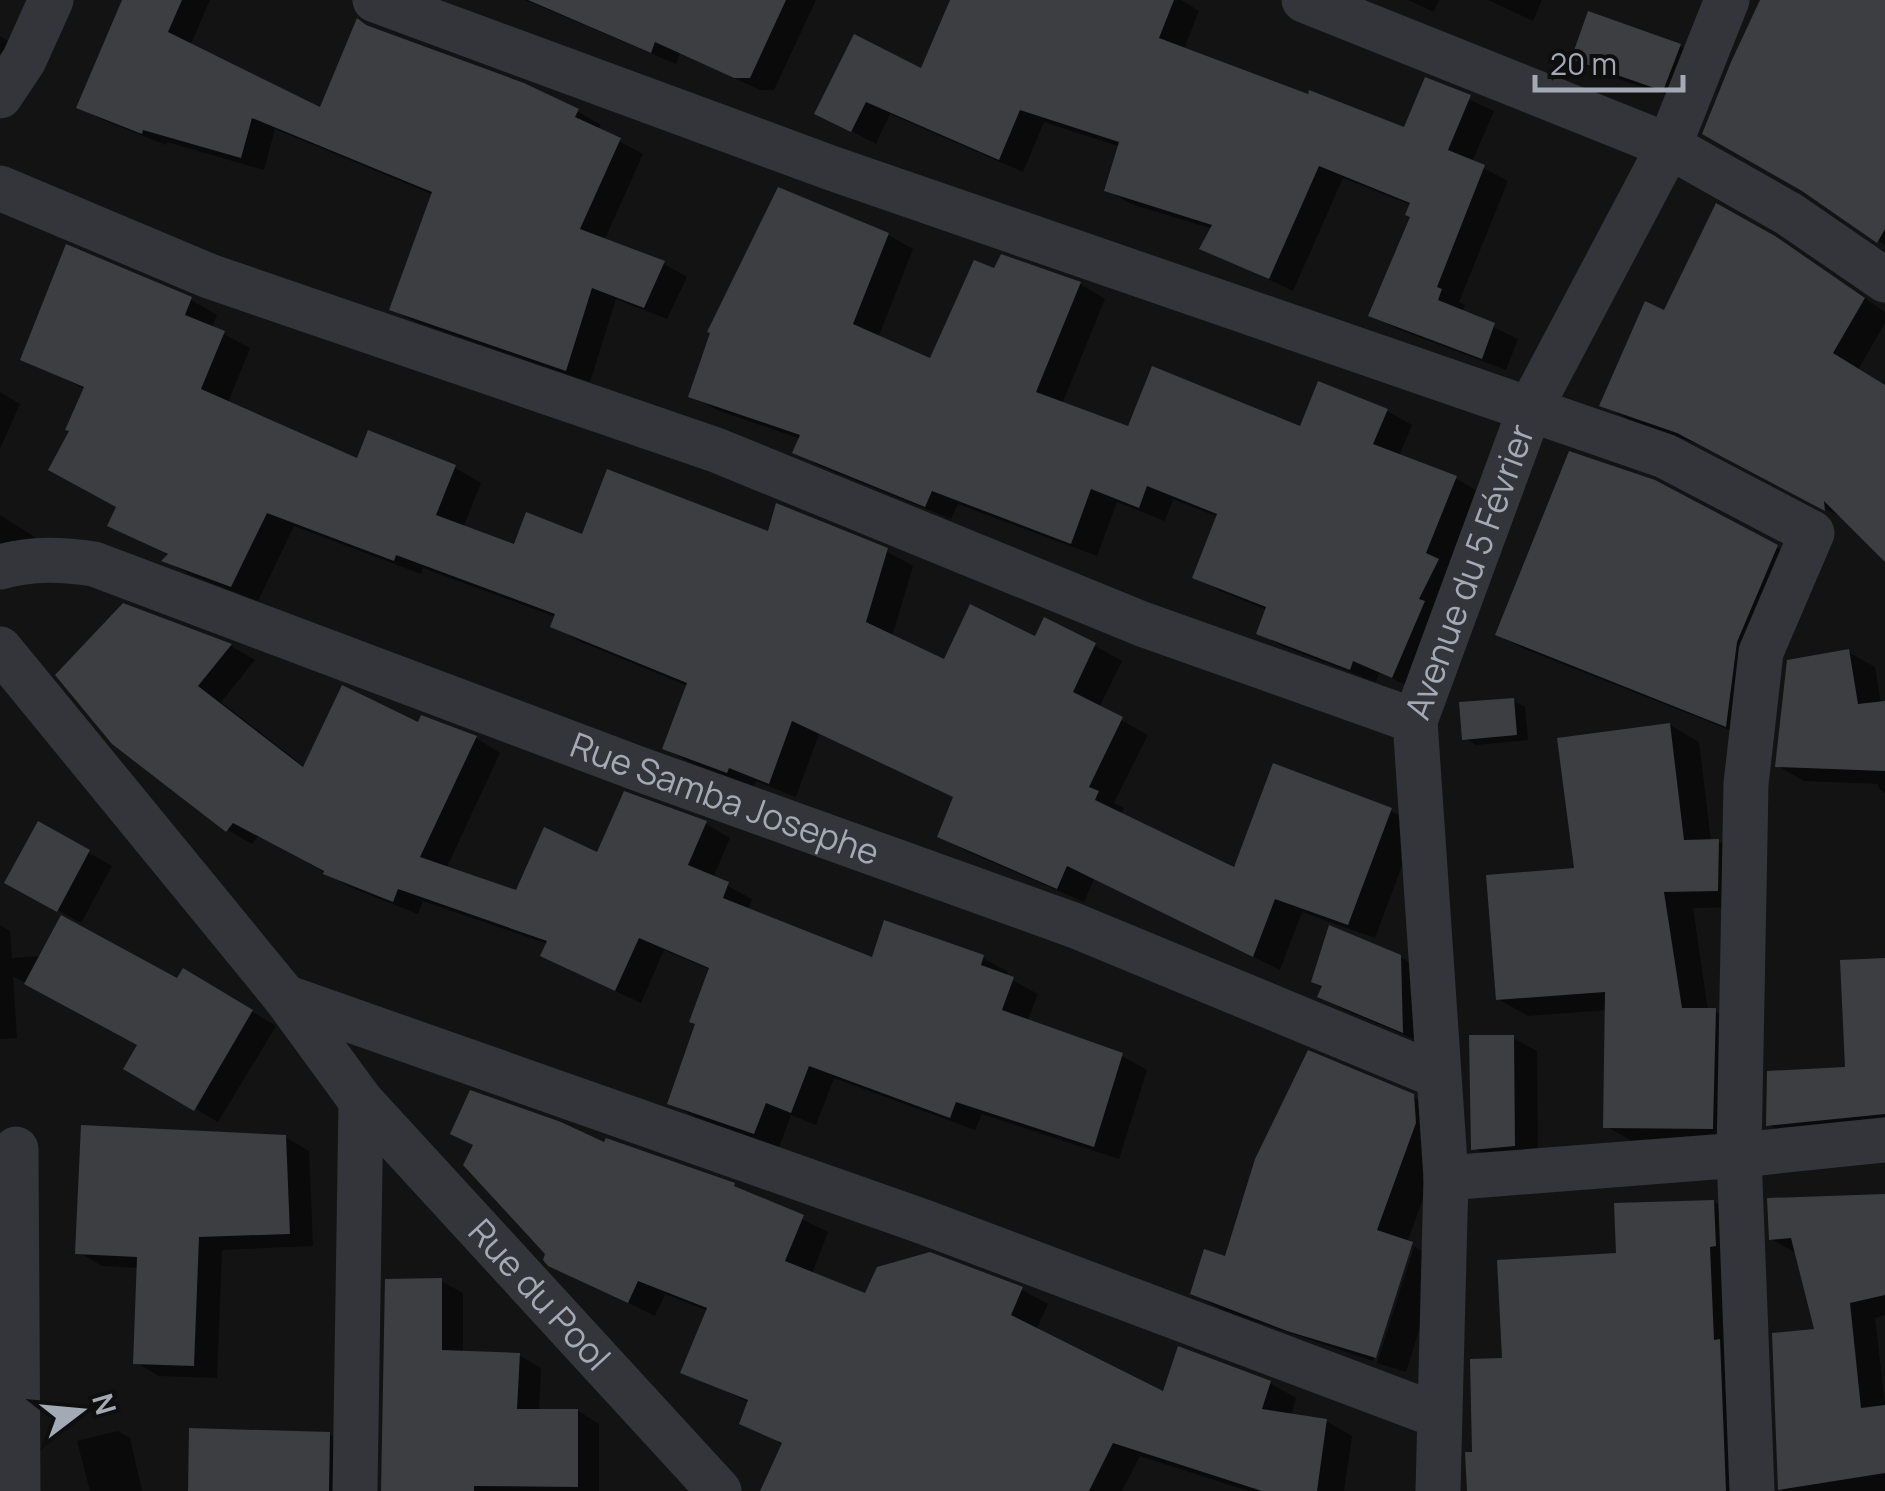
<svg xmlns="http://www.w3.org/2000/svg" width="1885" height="1491" font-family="Manrope,sans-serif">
	<rect width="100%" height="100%" fill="#131314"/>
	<g fill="#0007">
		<path d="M125 0H210L190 46 321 110 578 112 601 125 598 130 643 154 604 241 664 264 687 277 667 319 616 299 590 382 416 322 392 309 434 195 275 129 264 170 167 142 166 145 103 120 80 107Z"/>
		<path d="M525 0H816L774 90H760L680 53 676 64Z"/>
		<path d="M953 0H1181L1199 11 1184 49 1405 130 1427 80 1494 111 1472 162 1508 181 1459 302 1465 305 1462 312 1518 339 1506 370 1395 328 1371 315 1412 216 1411 205 1343 178 1293 291 1203 248 1213 229 1131 204 1107 190 1121 147 1044 122 1023 172 890 114 876 144 818 113 922 71Z"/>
		<path d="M1408 0H1439L1434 12Z"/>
		<path d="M1488 0H1542L1533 21Z"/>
		<path d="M1763 0H1885V245L1806 191Z"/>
		<path d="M1590 14 1680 46 1704 60 1687 102 1598 72 1574 58Z"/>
		<path d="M0 36 25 52 0 93Z"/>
		<path d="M888 235 913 249 878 338 931 362 995 272 1080 284 1105 299 1062 404 1129 429H1301L1387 411 1412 425 1399 456 1455 478 1481 493 1418 690 1379 673 1376 682 1284 647 1259 633 1267 610 1220 591 1195 577 1218 517 1173 499 1165 521 1117 502 1097 556 958 504 951 519 820 466 795 452 801 439 717 410 692 396Z"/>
		<path d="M1802 255 1885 312V323L1858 370 1885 387V559L1847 520 1706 447 1629 420 1602 404 1665 313Z"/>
		<path d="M191 300 217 315 212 328 250 348 228 403 358 462 455 468 481 483 463 528 516 547 584 537 769 535 886 551 913 566 892 637 945 662 1036 639 1045 621 1095 646 1122 661 1099 708 1148 735 1114 803 1124 808 1121 815 1235 870 1391 811 1417 826 1375 938 1302 912 1280 970 1094 879 1084 902 966 851 940 836 956 798 819 734 796 797 756 781 754 786 691 763 665 748 688 686 579 641 553 626 556 617 423 568 421 574 294 526 258 601 191 575 165 561 170 556 110 525 119 507 72 431 85 389 23 359Z"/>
		<path d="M0 392 20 404 0 449Z"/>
		<path d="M1654 482 1801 561 1750 738 1522 648 1498 634Z"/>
		<path d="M0 515 35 537 22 558 0 561Z"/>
		<path d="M123 606 231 646 255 660 221 702 306 768 419 725 422 718 476 738 500 753 446 869 517 894 599 856 706 824 730 838 713 878 752 899 748 910 873 960 983 958 1008 972 1006 977 1038 994 1027 1022 1122 1056 1147 1070 1119 1159 982 1114 975 1130 834 1078 816 1125 791 1115 779 1147 695 1117 670 1103 698 1024 711 970 664 950 641 1003 568 969 548 944 423 901 418 914 350 887 259 835 252 844 228 830 113 741Z"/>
		<path d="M1848 652 1875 667 1881 704H1885V793L1879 789 1878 784 1804 781 1778 766Z"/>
		<path d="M1514 701 1525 707 1528 740 1476 745 1465 738Z"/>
		<path d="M1670 725 1699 742 1711 841H1718L1747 858V907L1693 908 1708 1011H1715L1744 1028 1742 1145 1635 1143 1606 1126 1608 1010 1528 1016 1498 999Z"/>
		<path d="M39 825 112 866 81 923 7 882Z"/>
		<path d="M0 925 10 931 12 958 123 951 178 981 184 971 276 1026 218 1122 126 1068 140 1045 13 976 17 1038 0 1039Z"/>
		<path d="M1400 957 1424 971 1426 1044 1344 1010 1320 996Z"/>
		<path d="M1885 961V1130L1795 1140 1768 1124 1847 1070Z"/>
		<path d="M1513 1038 1537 1051 1538 1159 1497 1162 1474 1148Z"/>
		<path d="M1413 1097 1443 1114 1444 1140 1407 1243 1441 1261 1406 1372 1377 1363 1414 1247H1409L1373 1361 1222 1310 1193 1293 1226 1259Z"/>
		<path d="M285 1137 309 1151 313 1246 222 1250 217 1378 159 1376 135 1362 139 1268 102 1266 78 1252Z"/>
		<path d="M606 1145 734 1186 828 1232 812 1274 866 1296 1022 1290 1048 1304 1036 1330 1164 1395 1270 1383 1296 1398 1291 1416 1326 1421 1352 1436 1344 1491H1248L1140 1456 1122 1491H766L784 1445 742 1423 750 1403 683 1371 708 1311 665 1294 655 1316 549 1264Z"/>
		<path d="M1885 1197V1315L1875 1318 1885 1405V1491H1785L1781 1489 1817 1331 1798 1254 1771 1239Z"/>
		<path d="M1714 1202 1742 1219 1753 1491H1470L1475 1454 1505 1360 1619 1256Z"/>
		<path d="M441 1281 463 1293V1354L519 1355 541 1368 539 1411H578L599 1424V1491H382Z"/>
		<path d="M118 1431 130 1438 142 1491H90L77 1441Z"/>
		<path d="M329 1434 353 1448 352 1491H191Z"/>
	</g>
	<g fill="#3c3e42">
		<path d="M122 0H182L168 32 320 107 357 18 366 25 524 83 579 109 575 117 621 138 580 229 665 261 644 308 592 288 566 371 389 310 432 192 252 118 241 158 143 130 142 134 76 108Z"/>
		<path d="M528 0H786L750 78H734L655 42 651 53Z"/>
		<path d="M950 0H1174L1159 38 1308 94 1309 90 1404 127 1425 77 1471 95 1448 150 1485 165 1437 287 1442 289 1438 300 1495 323 1482 359 1368 316 1410 217 1405 215 1410 203 1319 166 1269 279 1199 249 1212 225 1104 191 1119 142 1020 110 999 160 866 102 851 132 814 114 854 34 921 68Z"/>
		<path d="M1760 0H1885V229L1877 243 1802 191 1702 134 1731 62Z"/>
		<path d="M1588 11 1681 44 1663 91 1571 59Z"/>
		<path d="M778 187 889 233 853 324 930 358 974 260 994 268 1001 254 1081 282 1036 392 1128 426 1152 366 1300 426 1318 381 1388 409 1373 444 1457 476 1426 553 1439 559 1419 599 1425 601 1392 678 1353 661 1350 670 1256 634 1266 607 1192 578 1217 514 1147 486 1139 508 1091 489 1071 544 932 491 925 507 792 453 800 435 688 397 710 333 707 332Z"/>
		<path d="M1716 203 1775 236 1865 298 1833 353 1885 385V562L1824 501 1825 511 1677 433 1599 406 1645 301 1664 310Z"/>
		<path d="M66 244 192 297 185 315 225 331 201 389 357 458 368 430 456 465 436 515 514 544 526 512 582 534 607 469 768 531 776 503 888 548 866 622 944 659 970 604 1035 636 1044 617 1096 643 1073 692 1123 717 1089 787 1099 791 1095 800 1234 867 1273 763 1392 808 1348 925 1275 899 1253 957 1067 866 1057 889 937 837 953 797 792 721 769 784 729 768 727 773 662 749 687 683 550 627 555 614 396 555 394 561 267 513 231 587 161 561 168 554 107 526 116 507 48 470 69 431 65 430 84 387 20 360Z"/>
		<path d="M1569 451 1655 480 1778 545 1737 642 1726 727 1495 635Z"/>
		<path d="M123 603 232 644 198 686 303 767 342 685 418 722 421 715 477 736 420 857 516 890 544 827 597 852 624 791 707 821 688 865 729 882 723 898 872 957 884 920 984 955 981 965 1014 977 1002 1010 1123 1053 1094 1147 956 1102 950 1118 809 1066 791 1113 766 1103 754 1134 667 1104 695 1024 689 1022 709 968 639 938 615 991 540 956 547 941 398 889 393 902 323 874 324 871 233 823 226 832 112 744 55 675Z"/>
		<path d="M1849 649 1858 704 1885 701V771L1775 767 1787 660Z"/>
		<path d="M1514 698 1517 735 1462 740 1459 702Z"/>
		<path d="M1670 723 1684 840 1719 839 1718 891 1664 892 1682 1008H1716L1713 1129 1603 1128 1605 992 1496 1000 1486 875 1574 868 1557 738Z"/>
		<path d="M38 821 90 850 57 912 4 883Z"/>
		<path d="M61 915 177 978 183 968 253 1010 194 1111 123 1069 137 1045 24 984Z"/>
		<path d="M1329 925 1401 955 1403 1033 1317 997 1322 986 1311 982Z"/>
		<path d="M1885 958V1114L1766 1126 1767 1071 1845 1067 1840 960Z"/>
		<path d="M1469 1035H1514L1515 1146 1471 1150Z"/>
		<path d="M1308 1050 1414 1094 1416 1123 1377 1230 1413 1242 1376 1358 1287 1331 1190 1294 1204 1249 1225 1256 1255 1159Z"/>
		<path d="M470 1090 561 1122 604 1142 606 1138 735 1183 734 1186 804 1215 785 1261 865 1293 877 1267 930 1252 1023 1287 1011 1315 1163 1391 1178 1346 1271 1381 1262 1409 1327 1419 1317 1491H1262L1113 1443 1089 1491H760L782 1443 739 1424 748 1400 680 1373 707 1308 638 1281 628 1303 548 1266 543 1260 545 1254 463 1165 473 1145 450 1134Z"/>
		<path d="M81 1125 286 1135 290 1234 199 1237 194 1366 133 1364 137 1257 75 1254Z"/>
		<path d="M1885 1194V1295L1850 1303 1861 1408 1885 1405V1473L1778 1490 1772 1333 1814 1329 1791 1238 1769 1240 1767 1198Z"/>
		<path d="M1714 1200 1716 1246 1710 1247 1714 1340 1720 1339 1726 1491H1467L1465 1452H1472L1470 1359 1502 1358 1497 1260 1616 1253 1614 1203Z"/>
		<path d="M442 1278V1350L520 1353 517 1409H578V1487L474 1486V1491H381L385 1279Z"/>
		<path d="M189 1428 330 1432 329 1491H188Z"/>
	</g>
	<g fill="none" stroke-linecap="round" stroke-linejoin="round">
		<g stroke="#33353a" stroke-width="45">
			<path d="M375 0 831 168 1665 456 1812 533 1761 652 1746 784 1739 1155 1752 1491"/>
			<path d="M1304 0 1669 146 1789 214 1885 280"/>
			<path d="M0 96 24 60 51 0"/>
			<path d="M0 188 209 276 716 450 1142 624 1415 721"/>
			<path id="s1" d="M0 567C32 558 61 559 94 564L639 769 1076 926 1438 1076"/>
			<path id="s2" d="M0 649 285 997 361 1101 719 1491"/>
			<path d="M285 997 924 1222 1439 1416"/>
			<path d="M16 1149 18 1491"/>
			<path d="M1446 1178 1739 1155 1885 1140"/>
			<path d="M355 1491 361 1101"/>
			<path id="s3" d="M1438 1491 1446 1178 1415 721 1530 409 1669 146 1727 0"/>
		</g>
	</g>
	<g text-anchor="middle" stroke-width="8" stroke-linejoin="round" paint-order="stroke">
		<g font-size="35" fill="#a3aab6" stroke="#0e0e0f">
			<text dy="12" stroke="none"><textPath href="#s3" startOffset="930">Avenue du 5 Février</textPath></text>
			<text dy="12" stroke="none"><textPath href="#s1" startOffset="768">Rue Samba Josephe</textPath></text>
			<text dy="12" stroke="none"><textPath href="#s2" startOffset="842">Rue du Pool</textPath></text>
		</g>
	</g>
	<g transform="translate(80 1411) rotate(74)" stroke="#0e0e0f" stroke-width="8" paint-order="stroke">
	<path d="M0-8L18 38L0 25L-18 38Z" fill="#a3aab6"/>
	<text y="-15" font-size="28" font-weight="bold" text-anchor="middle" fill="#a3aab6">N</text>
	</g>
	<path d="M1535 75v15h148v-15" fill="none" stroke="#a3aab6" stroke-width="5"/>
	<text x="1550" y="75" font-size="30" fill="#a3aab6" stroke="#0e0e0f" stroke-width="8" paint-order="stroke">20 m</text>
</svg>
